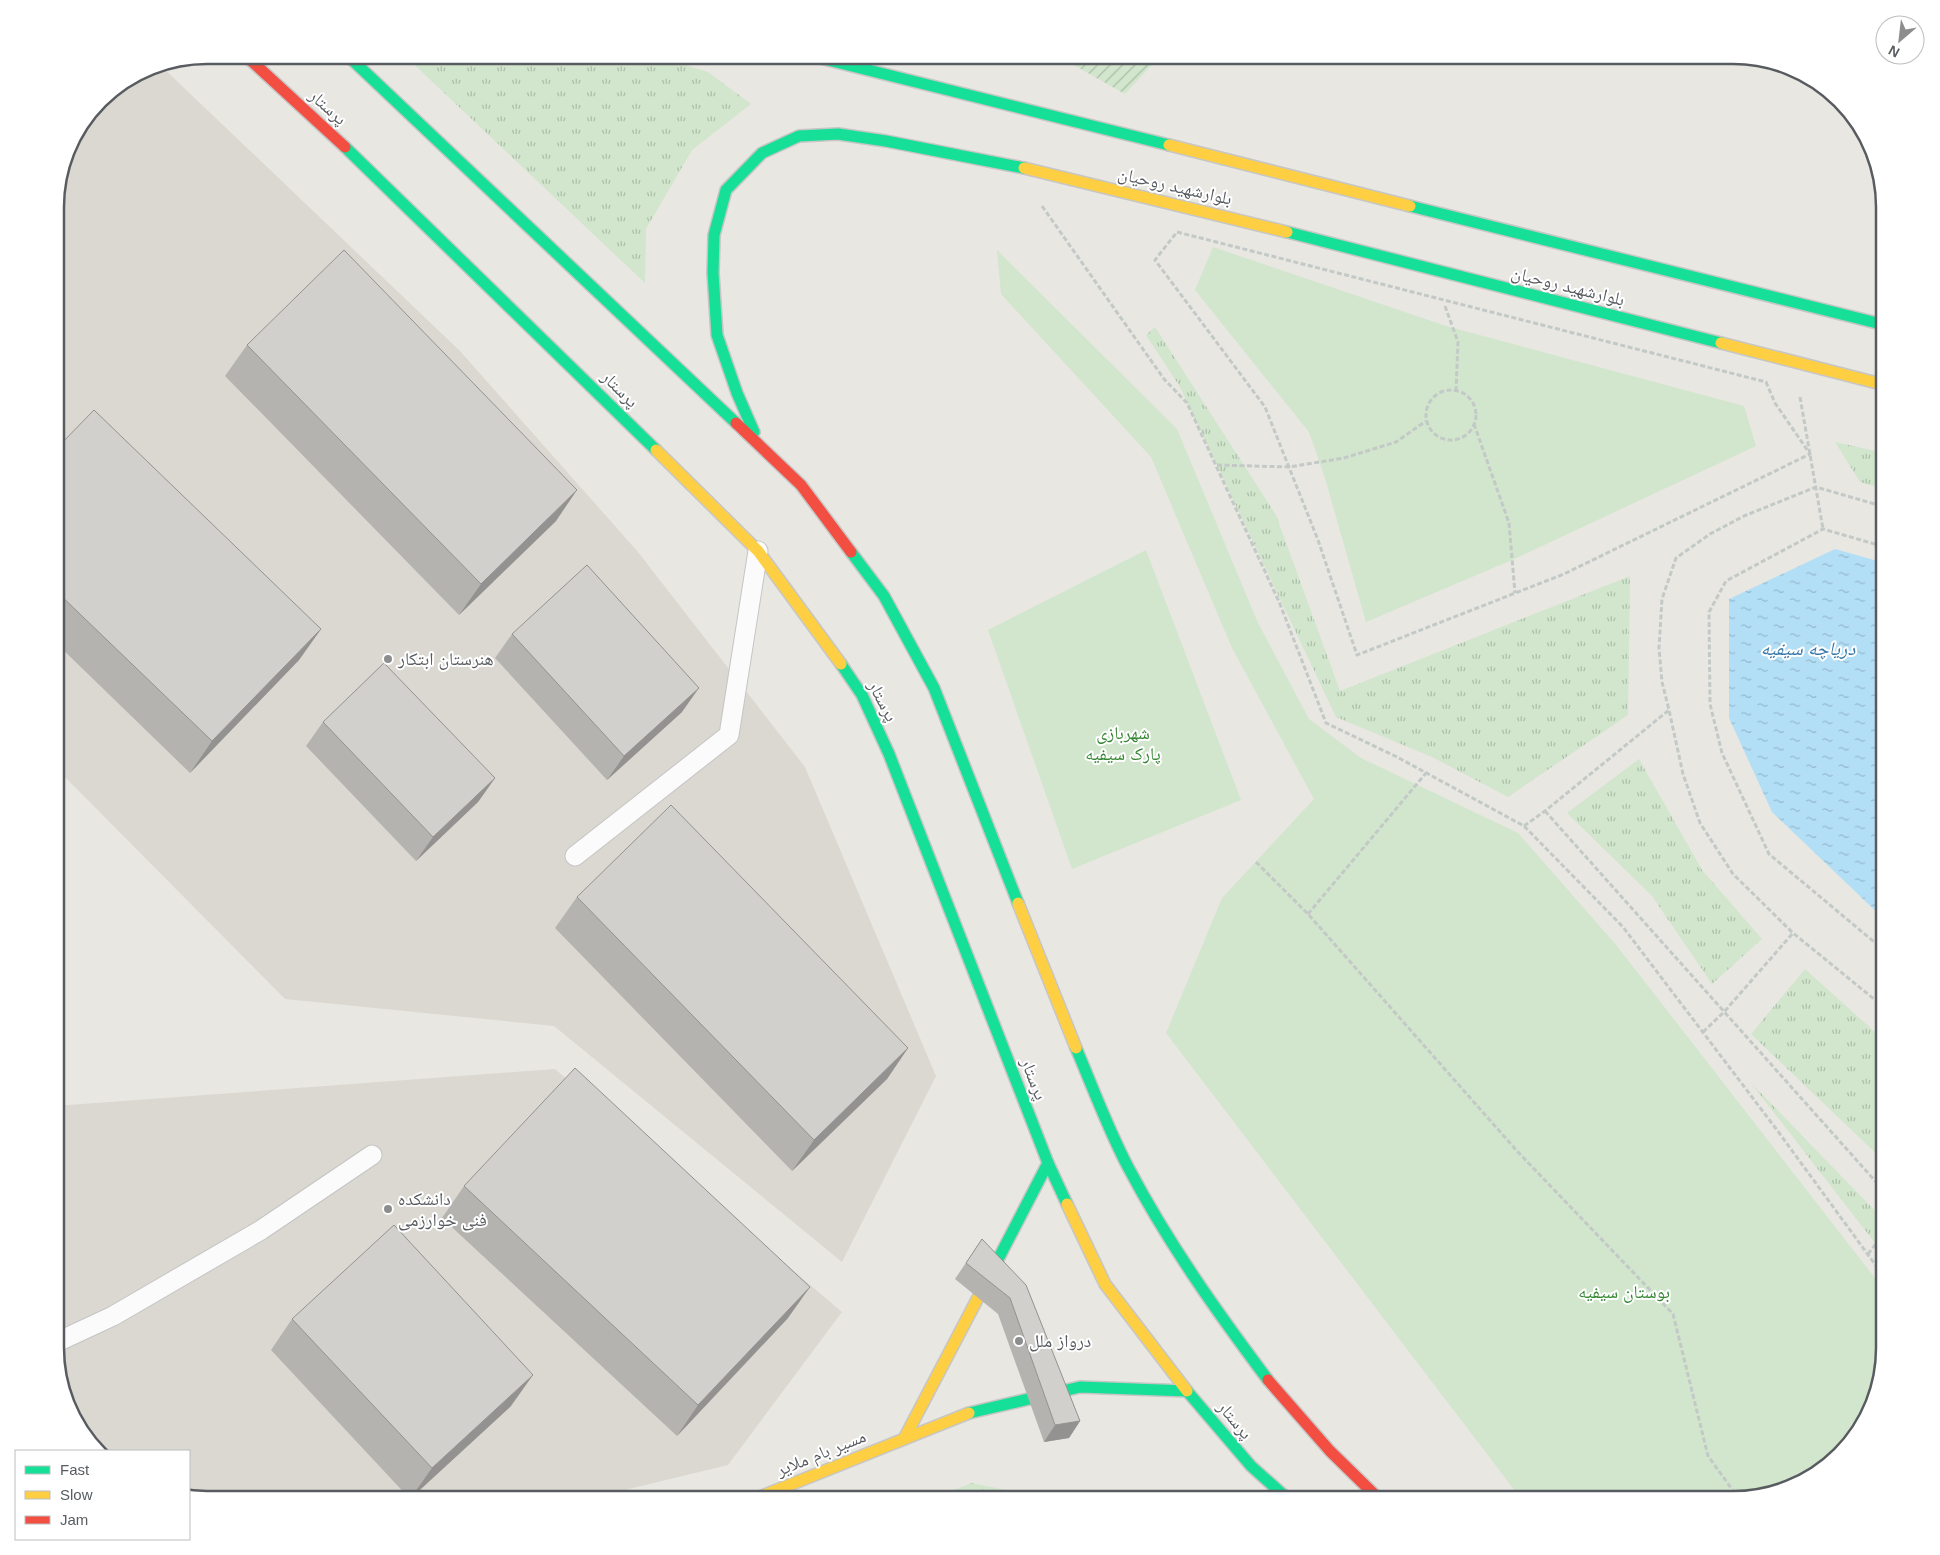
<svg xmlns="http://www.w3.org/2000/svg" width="1940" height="1555" font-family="Helvetica,'Noto Naskh Arabic',sans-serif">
	<defs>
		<pattern id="grass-tufts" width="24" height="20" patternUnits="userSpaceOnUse" patternTransform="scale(1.25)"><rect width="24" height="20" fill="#d1e6cc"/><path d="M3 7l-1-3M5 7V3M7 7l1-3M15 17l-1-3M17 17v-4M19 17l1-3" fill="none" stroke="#acbea9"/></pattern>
		<pattern id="forest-firs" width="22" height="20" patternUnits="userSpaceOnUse" patternTransform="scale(1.25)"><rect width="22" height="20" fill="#d1e6cc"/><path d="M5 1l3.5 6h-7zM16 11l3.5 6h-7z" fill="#acbea9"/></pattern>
		<pattern id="garden-furrows" width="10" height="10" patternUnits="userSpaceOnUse" patternTransform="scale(1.25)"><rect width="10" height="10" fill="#d1e6cc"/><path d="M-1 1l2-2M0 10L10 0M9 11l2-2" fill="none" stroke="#acbea9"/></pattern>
		<pattern id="water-ripples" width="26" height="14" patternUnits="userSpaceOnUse" patternTransform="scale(1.25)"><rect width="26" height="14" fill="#b3dff6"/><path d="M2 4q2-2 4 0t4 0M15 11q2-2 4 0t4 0" fill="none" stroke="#94b8cb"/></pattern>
	</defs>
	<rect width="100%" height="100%" fill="#e9e7e2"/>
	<g fill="#dbd8d1">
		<path d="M159 64 460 351 638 552 805 767 936 1076 842 1262 554 1026 285 999 55 767V196L71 140 106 93 149 66Z"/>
		<path d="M555 1069 842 1312 728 1465 583 1500H206L189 1497V1451H98L71 1416 55 1358V1106Z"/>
	</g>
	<g fill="url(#grass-tufts)">
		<path d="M404 55H654L708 72 751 104 692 150 646 229 645 283Z"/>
		<path d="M1155 327 1276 515 1340 691 1630 576 1628 715 1508 797 1432 757 1336 717 1180 387 1146 335Z"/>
		<path d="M1835 442 1885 453V489L1860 482Z"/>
		<path d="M1639 759 1702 870 1762 939 1712 984 1652 896 1567 813Z"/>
		<path d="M1805 969 1885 1041V1162L1751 1034Z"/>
		<path d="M1751 1083 1885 1221V1256Z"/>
	</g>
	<path fill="url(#forest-firs)" d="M972 1483 1054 1500H929Z"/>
	<g fill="#d1e6cc">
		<path d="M1213 247 1446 326 1744 406 1756 446 1512 560 1366 622 1325 478 1309 432 1195 290Z"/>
		<path d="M997 250 1177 429 1258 623 1309 719 1361 758 1518 833 1617 946 1885 1291V1349L1877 1397 1848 1448 1800 1484 1733 1500H1522L1166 1033 1222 898 1314 799 1232 648 1151 457 1001 294Z"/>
		<path d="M1146 550 1241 800 1072 869 988 630Z"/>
	</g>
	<path fill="url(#garden-furrows)" d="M1056 55H1161L1125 94Z"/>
	<path fill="url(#water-ripples)" d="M1835 549 1885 563V920L1772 812 1729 718V599Z"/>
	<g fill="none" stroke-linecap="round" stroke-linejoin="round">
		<g stroke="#c5c5c5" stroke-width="21">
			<g id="lane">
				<path d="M575 856 729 735 758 551"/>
				<path d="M55 1343 113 1316 261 1230 372 1155"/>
			</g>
		</g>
		<g stroke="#c6c6c6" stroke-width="14">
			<g id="fast">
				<path d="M347 55 736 423"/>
				<path d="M808 55 1169 145"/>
				<path d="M345 147 656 450"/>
				<path d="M1410 206 1885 325"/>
				<path d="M1287 232 1721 343"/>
				<path d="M754 432 737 393 717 335 713 273 714 235 726 190 762 153 799 136 838 134 886 141 1024 168"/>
				<path d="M851 552 884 596 934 688 1018 903"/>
				<path d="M841 664 862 695 889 754 1048 1163 1067 1204"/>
				<path d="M1076 1048C1093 1088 1108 1129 1128 1167 1168 1243 1217 1312 1268 1380"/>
				<path d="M992 1271 1048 1163"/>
				<path d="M1187 1391 1251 1466 1289 1500"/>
				<path d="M969 1413 1080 1387 1187 1391"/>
			</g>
		</g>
		<g stroke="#c6c6c6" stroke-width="14">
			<g id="slow">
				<path d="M1169 145 1410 206"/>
				<path d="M1024 168 1287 232"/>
				<path d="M1721 343 1885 385"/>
				<path d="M656 450 758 551 841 664"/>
				<path d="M1018 903 1076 1048"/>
				<path d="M1067 1204 1105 1284 1187 1391"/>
				<path d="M904 1439 992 1271"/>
				<path d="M752 1500 969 1413"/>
			</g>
		</g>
		<g stroke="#c6c6c6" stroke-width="14">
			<g id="jam">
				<path d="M245 55 345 147"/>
				<path d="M736 423 801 485 851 552"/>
				<path d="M1268 1380 1330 1451 1380 1500"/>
			</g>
		</g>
		<g stroke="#c3c9c6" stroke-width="3" stroke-dasharray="5 2.5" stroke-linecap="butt">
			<path d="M1042 206 1164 379 1187 403 1280 604 1326 723 1397 757 1524 826 1623 927 1777 1130 1885 1278"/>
			<path d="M1177 232 1766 382 1775 403 1810 454 1564 574 1357 655 1318 540 1265 407 1155 260Z"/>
			<path d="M1445 306 1458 342 1456 391"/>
			<circle cx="1451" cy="415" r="25"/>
			<path d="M1800 397 1823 529"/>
			<path d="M1474 424 1509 523 1515 593"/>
			<path d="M1217 465 1289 467 1344 458 1396 442 1426 421"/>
			<path d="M1545 811 1885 1192"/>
			<path d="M1524 826 1545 811 1669 710"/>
			<path d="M1256 862 1308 914 1517 1151 1673 1314 1708 1456 1739 1499"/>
			<path d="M1308 914 1426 773"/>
			<path d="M1885 951 1769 854 1722 753 1710 704 1709 612 1726 581 1823 529 1885 547"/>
			<path d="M1885 1008 1793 933 1733 874 1700 823 1683 774 1669 710 1662 682 1659 648 1662 599 1676 558 1710 534 1744 516 1816 487 1885 507"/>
			<path d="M1703 1032 1724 1012 1793 933"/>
			<path d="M1868 1254 1885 1232"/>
		</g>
		<use href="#lane" stroke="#fcfbfb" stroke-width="19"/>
		<use href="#fast" stroke="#16e098" stroke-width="11"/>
		<use href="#slow" stroke="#ffcf43" stroke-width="11"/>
		<use href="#jam" stroke="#f24e42" stroke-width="11"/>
	</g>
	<g fill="#b5b3b0">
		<path d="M247 345 556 521 459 615 225 376Z"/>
		<path d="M55 450 321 629 299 660 190 773 55 642Z"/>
		<path d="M512 634 682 712 607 780 495 658Z"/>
		<path d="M323 722 495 778 478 802 416 861 306 746Z"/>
		<path d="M577 897 908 1048 887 1079 792 1171 555 928Z"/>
		<path d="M464 1186 788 1318 677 1436 442 1218Z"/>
		<path d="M982 1239 1080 1421 1069 1438 1044 1442 998 1314 955 1279Z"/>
		<path d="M292 1319 511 1406 410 1499 271 1350Z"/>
	</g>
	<g fill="#939290">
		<path d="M577 490 556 521 459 615 481 584Z"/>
		<path d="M321 629 299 660 190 773 212 741Z"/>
		<path d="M699 688 682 712 607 780 624 756Z"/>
		<path d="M495 778 478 802 416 861 433 837Z"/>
		<path d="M908 1048 887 1079 792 1171 814 1140Z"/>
		<path d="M810 1287 788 1318 677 1436 698 1405Z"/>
		<path d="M533 1375 511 1406 410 1499 432 1468Z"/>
		<path d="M1080 1421 1069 1438 1044 1442 1055 1425Z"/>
	</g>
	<g fill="#d2d0cd" stroke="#939290">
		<path d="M344 250 577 490 481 584 247 345Z"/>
		<path d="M94 410 321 629 212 741 55 590V450Z"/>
		<path d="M587 565 699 688 624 756 512 634Z"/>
		<path d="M384 663 495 778 433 837 323 722Z"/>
		<path d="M671 805 908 1048 814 1140 577 897Z"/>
		<path d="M575 1068 810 1287 698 1405 464 1186Z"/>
		<path d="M394 1225 533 1375 432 1468 292 1319Z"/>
		<path d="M982 1239 1026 1285 1080 1421 1055 1425 1010 1298 966 1263Z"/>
	</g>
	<g fill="#8b8d8e" stroke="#fff" stroke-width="2">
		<circle cx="388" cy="659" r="5"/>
		<circle cx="388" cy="1209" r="5"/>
		<circle cx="1019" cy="1341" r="5"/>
	</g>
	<g text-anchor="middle" stroke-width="4" stroke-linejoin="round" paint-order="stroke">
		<g font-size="18" fill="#585c61" stroke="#fff">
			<text transform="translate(328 107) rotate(42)" y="6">پرستار</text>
			<text transform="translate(1175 186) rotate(13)" y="6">بلوارشهید روحیان</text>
			<text transform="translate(1568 286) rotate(14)" y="6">بلوارشهید روحیان</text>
			<text transform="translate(620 389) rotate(45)" y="6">پرستار</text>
			<text transform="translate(883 701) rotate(63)" y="6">پرستار</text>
			<text transform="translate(1034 1079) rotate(69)" y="6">پرستار</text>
			<text transform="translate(1235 1420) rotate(50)" y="6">پرستار</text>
			<text transform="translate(821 1453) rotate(-22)" y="6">مسیر بام ملایر</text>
		</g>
		<g font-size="18" fill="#585c61" stroke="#fff" text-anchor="start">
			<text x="398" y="665">هنرستان ابتکار</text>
			<text x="398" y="1205">دانشکده<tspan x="398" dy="21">فنی خوارزمی</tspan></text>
			<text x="1029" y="1347">درواز ملل</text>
		</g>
		<g font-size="18" fill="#348632" stroke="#fff">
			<text x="1123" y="739">شهربازی<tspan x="1123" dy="21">پارک سیفیه</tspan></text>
			<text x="1624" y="1298">بوستان سیفیه</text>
		</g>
		<g font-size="19" font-style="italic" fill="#3677aa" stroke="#fff">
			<text x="1808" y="655">دریاچه سیفیه</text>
		</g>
	</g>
	<path d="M0 0H1940V1555H0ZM207 64H1733A143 143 0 0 1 1876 207V1348A143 143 0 0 1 1733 1491H207A143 143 0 0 1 64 1348V207A143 143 0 0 1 207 64Z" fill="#fff" fill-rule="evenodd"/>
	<path fill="none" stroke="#585c61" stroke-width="2.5" d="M207 64H1733A143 143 0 0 1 1876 207V1348A143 143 0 0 1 1733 1491H207A143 143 0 0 1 64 1348V207A143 143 0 0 1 207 64Z"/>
	<rect x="15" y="1450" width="175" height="90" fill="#ffffff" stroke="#bcbec0"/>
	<rect x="25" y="1466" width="25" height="8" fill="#16e098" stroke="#bcbec0"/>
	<text x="60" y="1475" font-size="15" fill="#585c61">Fast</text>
	<rect x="25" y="1491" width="25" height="8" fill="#ffcf43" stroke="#bcbec0"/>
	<text x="60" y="1500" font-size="15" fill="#585c61">Slow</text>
	<rect x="25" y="1516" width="25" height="8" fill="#f24e42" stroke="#bcbec0"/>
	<text x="60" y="1525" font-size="15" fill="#585c61">Jam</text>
	<g transform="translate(1900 40) rotate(208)"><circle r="24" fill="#ffffff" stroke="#bcbec0"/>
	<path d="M0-4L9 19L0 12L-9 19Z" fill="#8b8d8e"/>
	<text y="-8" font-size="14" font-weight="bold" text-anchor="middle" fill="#585c61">N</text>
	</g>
</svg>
